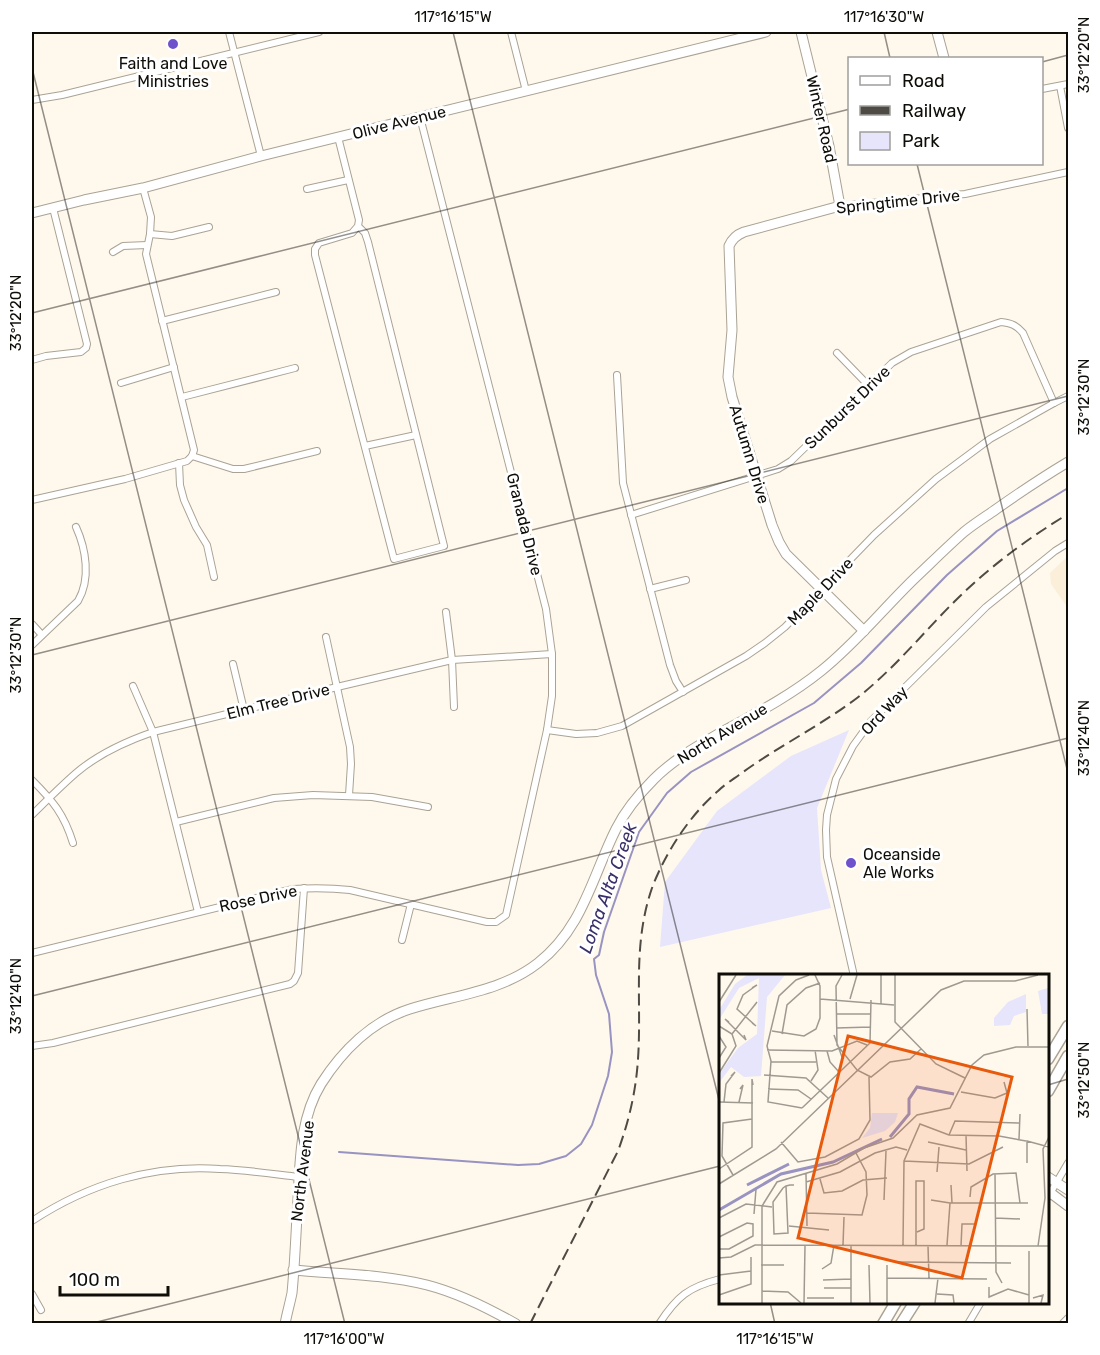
<svg xmlns="http://www.w3.org/2000/svg" width="1100" height="1355" font-family="Rubik,sans-serif">
	<rect width="100%" height="100%" fill="#fff8ed"/>
	<path fill="#fbefda" d="M1068 556V608L1051 584 1050 573Z"/>
	<path fill="#e6e5fb" d="M849 730 817 808 821 870 831 908 660 947 665 882 717 811 791 756Z"/>
	<g fill="none" stroke-linecap="round" stroke-linejoin="round">
		<path stroke="#9893c0" stroke-width="2" d="M339 1152 518 1165 539 1164 566 1156 581 1144 592 1125 608 1076 612 1052 609 1014 596 975 594 959 599 955 604 932 639 832 667 793 691 772 814 703 861 663 947 575 997 531 1068 488"/>
		<g stroke="#aaa395" stroke-width="8">
			<g id="street">
				<path d="M229 32 261 156"/>
				<path d="M511 32 526 91"/>
				<path d="M1060 86 1068 128"/>
				<path d="M1042 89 1068 84"/>
				<path d="M32 100 62 95 319 32"/>
				<path d="M338 137 359 220 358 226 365 233 368 242 444 546 394 559 315 255V249L319 243 352 233 358 226"/>
				<path d="M307 189 348 180"/>
				<path d="M840 206 965 194 1068 172"/>
				<path d="M150 234 172 236 209 227"/>
				<path d="M113 252 123 246 147 245"/>
				<path d="M162 321 276 292"/>
				<path d="M837 353 869 386"/>
				<path d="M32 360 46 356 81 352 86 348 87 344 53 208"/>
				<path d="M617 375 623 483 670 665 676 681 683 692"/>
				<path d="M121 383 174 367"/>
				<path d="M182 397 295 368"/>
				<path d="M365 446 416 435"/>
				<path d="M192 456 233 469H244L317 451"/>
				<path d="M179 463 180 485 184 500 196 527 207 545 214 577"/>
				<path d="M32 500 125 479 187 461 192 456 194 450 146 254 150 234 151 217 143 188"/>
				<path d="M631 515 778 469 791 461 892 363 911 352 1001 322C1011 323 1016 325 1023 333L1054 403"/>
				<path d="M650 589 686 580"/>
				<path d="M446 612 452 660 454 707"/>
				<path d="M32 624 42 635"/>
				<path d="M326 637 350 747 351 764 349 795"/>
				<path d="M32 645 78 601C91 579 86 549 76 527"/>
				<path d="M233 664 244 710"/>
				<path d="M133 686 153 732 198 912"/>
				<path d="M547 730 576 734 597 733 622 726 746 656 765 643 785 627 874 535 936 479 990 439 1054 403 1068 396"/>
				<path d="M32 780C53 801 64 814 73 843"/>
				<path d="M32 815C46 801 60 787 76 773 97 755 127 741 153 732L337 687 452 660 552 654"/>
				<path d="M176 822 274 798 313 795 372 797 428 807"/>
				<path d="M402 940 411 904"/>
				<path d="M32 953 293 889C312 888 331 888 350 890L487 922H496L506 915 547 730 552 696V654L546 609 420 117"/>
				<path d="M854 976 827 857 826 830 827 815 836 779 853 746 871 721 986 607 1055 551 1068 543"/>
				<path d="M32 1046 53 1043 290 984 294 981 298 973 304 888"/>
				<path d="M1048 1197 1068 1163"/>
				<path d="M32 1221C88 1184 153 1164 220 1169 247 1170 273 1174 299 1177"/>
				<path d="M32 1294 41 1310"/>
				<path d="M659 1324C677 1296 689 1287 720 1279"/>
				<path d="M968 1324 981 1302"/>
				<path d="M1062 1324 1068 1318"/>
			</g>
		</g>
		<g stroke="#aaa395" stroke-width="11">
			<g id="secondary">
				<path d="M801 32 829 146 840 206 744 232C736 235 732 239 729 246L732 330 728 377 732 397 772 525 779 542 786 554 864 631"/>
				<path d="M937 32 944 58"/>
				<path d="M32 213 84 200 143 188 261 156 766 32"/>
				<path d="M1048 1177 1068 1190"/>
				<path d="M1048 1191 1068 1206"/>
				<path d="M293 1270C337 1274 383 1274 427 1285 458 1293 488 1308 516 1324"/>
				<path d="M285 1324C287 1313 290 1303 292 1293 295 1262 296 1230 298 1199 300 1161 300 1118 321 1084 342 1051 372 1021 410 1009 454 995 501 992 538 963 583 928 592 877 616 829 625 811 639 794 654 779 673 760 696 747 720 733 755 714 790 696 821 671 855 644 883 609 914 579 931 563 947 547 964 532 974 524 985 517 995 510 1019 493 1043 477 1068 462"/>
			</g>
		</g>
		<g stroke="#aaa395" stroke-width="13">
			<g id="primary">
				<path d="M1048 1059 1068 1026"/>
				<path d="M1048 1091 1068 1056"/>
				<path d="M883 1324 896 1302"/>
				<path d="M901 1324 915 1302"/>
			</g>
		</g>
		<use href="#street" stroke="#fff" stroke-width="6"/>
		<use href="#secondary" stroke="#fff" stroke-width="9"/>
		<use href="#primary" stroke="#fff" stroke-width="10"/>
		<path stroke="#4e4b44" stroke-width="2" stroke-dasharray="12 6" stroke-linecap="butt" d="M530 1324 618 1151C629 1121 636 1091 638 1059 642 1000 632 946 652 888 665 853 690 815 718 791 724 785 732 780 739 775 777 747 820 726 857 698 893 670 922 634 954 602 989 567 1027 539 1068 514"/>
	</g>
	<path fill="none" stroke="#0f0d08" stroke-width="1.5" stroke-opacity="0.45" d="M453 32 720 1104M884 32 890 58M1042 62 1068 55M32 68 345 1324M917 164 1068 773M32 313 850 109M32 655 1068 396M32 996 1068 738M1048 1085 1068 1079M770 1302 775 1324M89 1324 720 1166"/>
	<g fill="#6d52cb" stroke="#fff" stroke-width="2">
		<circle cx="173" cy="44" r="6"/>
		<circle cx="851" cy="863" r="6"/>
	</g>
	<g text-anchor="middle" stroke-width="6" stroke-linejoin="round" paint-order="stroke">
		<g font-size="16" fill="#0f0d08" stroke="#fff">
			<text x="173" y="69">Faith and Love<tspan x="173" dy="18">Ministries</tspan></text>
			<text x="863" y="860" text-anchor="start">Oceanside<tspan x="863" dy="18">Ale Works</tspan></text>
		</g>
		<g font-size="16" fill="#0f0d08" stroke="#fff">
			<text transform="translate(822 119) rotate(77)" y="6">Winter Road</text>
			<text transform="translate(399 122) rotate(-14)" y="6">Olive Avenue</text>
			<text transform="translate(898 201) rotate(-6)" y="6">Springtime Drive</text>
			<text transform="translate(847 407) rotate(-44)" y="6">Sunburst Drive</text>
			<text transform="translate(750 454) rotate(73)" y="6">Autumn Drive</text>
			<text transform="translate(525 524) rotate(76)" y="6">Granada Drive</text>
			<text transform="translate(820 591) rotate(-46)" y="6">Maple Drive</text>
			<text transform="translate(278 701) rotate(-14)" y="6">Elm Tree Drive</text>
			<text transform="translate(884 710) rotate(-47)" y="6">Ord Way</text>
			<text transform="translate(722 733) rotate(-31)" y="6">North Avenue</text>
			<text transform="translate(258 898) rotate(-12)" y="6">Rose Drive</text>
			<text transform="translate(302 1171) rotate(-83)" y="6">North Avenue</text>
		</g>
		<g font-size="18" font-style="italic" fill="#3b3069" stroke="#fff">
			<text transform="translate(608 888) rotate(-70)" y="6">Loma Alta Creek</text>
		</g>
	</g>
	<g transform="translate(719 974)">
		<rect width="330" height="330" fill="#fff8ed"/>
		<path d="M28 1H66L48 23 42 102 25 103 12 93 0 109V100L19 74 38 60 40 4 20 14 0 46V36L16 10ZM329 14 330 40H323L319 17ZM307 20V38L295 42 291 51 275 52V44L289 28ZM153 139H179L176 148 166 157 143 164 151 154Z" fill="#e6e5fb"/>
		<path fill="none" stroke="#9893c0" stroke-width="3" d="M171 163 190 140V125L198 113 235 120M28 211 70 190M0 236 62 200 114 188 163 165"/>
		<path fill="none" stroke="#9f9a91" stroke-width="1.5" d="M123 1 117 12 118 71 138 96 152 103 171 88 191 85 202 75M162 1V30M176 1V48L217 90 246 104M101 25 175 31M131 25 138 1M0 28 17 1M308 35 309 72M117 40H152M10 48 6 45 27 66 25 61M33 49 37 52 18 35 24 21 38 11 33 14M0 52 13 60 17 72 0 99M117 54 152 53M53 57 85 62 97 55 101 44V12L96 1M13 60 38 28 35 32M63 60 68 31 87 14 101 9M115 61 123 83M0 62 7 73 0 84M48 76 113 77 138 67 148 71M108 77 111 88 120 98M52 88H97M45 101 87 104 109 124M92 107 99 96 96 76M49 115 79 116 92 125M242 118 276 124 288 119 285 108M0 128 34 129M5 128 7 110 16 98 12 102M20 128 24 111 21 115M83 134 49 128 52 87 48 72 60 22 77 6 90 1M83 134 151 69 152 26M230 161 236 147 301 149M247 161 248 197M300 165 301 140M62 168 79 188 106 183 140 165 151 146 150 103M209 168 247 176M185 187 250 190 284 173M308 189V167L330 173M0 195 33 173V105L34 111M218 198 220 173M87 200 88 252M276 200 277 298 283 309M14 201 3 182 4 149 33 145M101 205 105 219 123 217 144 206 168 204M87 208 121 198 156 179 177 173 188 176M0 210 57 175 222 16 245 7H296L319 1M232 211 233 229M67 212 69 259 55 260 54 228 64 214 67 212 71 211H75M251 223 252 213 274 200 297 199 301 229M165 226 167 177M212 226 231 229M88 239 143 241 148 221 147 198 137 179M35 240 37 215M0 244 27 230 53 233M276 244 301 245M70 252 110 256M0 263 28 249 34 250V262L10 275H0M124 271 125 243M132 271V329M184 271 185 187 201 150 230 161 280 162 307 167M228 271 231 229H309M197 272V207H205V255L198 258M209 272 210 304M242 272 243 250H257M319 272 326 224 324 175 330 163M0 284 12 283 36 271 330 272M178 288 292 289M42 291H65M150 291 151 329M168 291V329M103 295 112 289 115 271M0 301 32 297M168 304 268 305M104 306 132 305M270 313V323L289 315 310 321M105 314H132M43 317 69 318 82 329M218 320 234 321 235 329M0 321 32 310V283M88 324H115M314 324 324 321 322 329M43 329V232L58 208 118 190 145 174 174 164 198 141 231 134 253 91 265 81 297 73H330M85 329 86 272M216 329 219 304M310 329V277"/>
		<path fill="#e8590c" fill-opacity="0.15" stroke="#e8590c" stroke-width="3" d="M129 62 293 103 243 304 79 264Z"/>
		<rect width="330" height="330" fill="none" stroke="#0f0d08" stroke-width="3"/>
	</g>
	<rect width="1100" height="1355" fill="none" stroke="#ffffff" stroke-width="66"/>
	<rect x="848" y="57" width="195" height="108" fill="#ffffff" stroke="#9f9e9c" stroke-width="1.5"/>
	<rect x="860" y="76" width="30" height="9" fill="#ffffff" stroke="#9f9e9c" stroke-width="1.5"/>
	<text x="902" y="87" font-size="18" fill="#0f0d08">Road</text>
	<rect x="860" y="106" width="30" height="9" fill="#4e4b44" stroke="#9f9e9c" stroke-width="1.5"/>
	<text x="902" y="117" font-size="18" fill="#0f0d08">Railway</text>
	<rect x="860" y="132" width="30" height="18" fill="#e6e5fb" stroke="#9f9e9c" stroke-width="1.5"/>
	<text x="902" y="147" font-size="18" fill="#0f0d08">Park</text>
	<path d="M60 1286v9h108v-9" fill="none" stroke="#0f0d08" stroke-width="3"/>
	<text x="69" y="1286" font-size="18" fill="#0f0d08" stroke="#ffffff" stroke-width="4.5" paint-order="stroke">100 m</text>
	<rect x="33" y="33" width="1034" height="1289" fill="none" stroke="#0f0d08" stroke-width="2"/>
	<g font-size="15" text-anchor="middle" fill="#0f0d08">
		<text x="453" y="22">117°16'15"W</text>
		<text x="884" y="22">117°16'30"W</text>
		<text transform="translate(1084 55) rotate(-90)" y="5">33°12'20"N</text>
		<text transform="translate(16 313) rotate(-90)" y="5">33°12'20"N</text>
		<text transform="translate(1084 397) rotate(-90)" y="5">33°12'30"N</text>
		<text transform="translate(16 655) rotate(-90)" y="5">33°12'30"N</text>
		<text transform="translate(1084 738) rotate(-90)" y="5">33°12'40"N</text>
		<text transform="translate(16 996) rotate(-90)" y="5">33°12'40"N</text>
		<text transform="translate(1084 1080) rotate(-90)" y="5">33°12'50"N</text>
		<text x="344" y="1344">117°16'00"W</text>
		<text x="775" y="1344">117°16'15"W</text>
	</g>
</svg>
